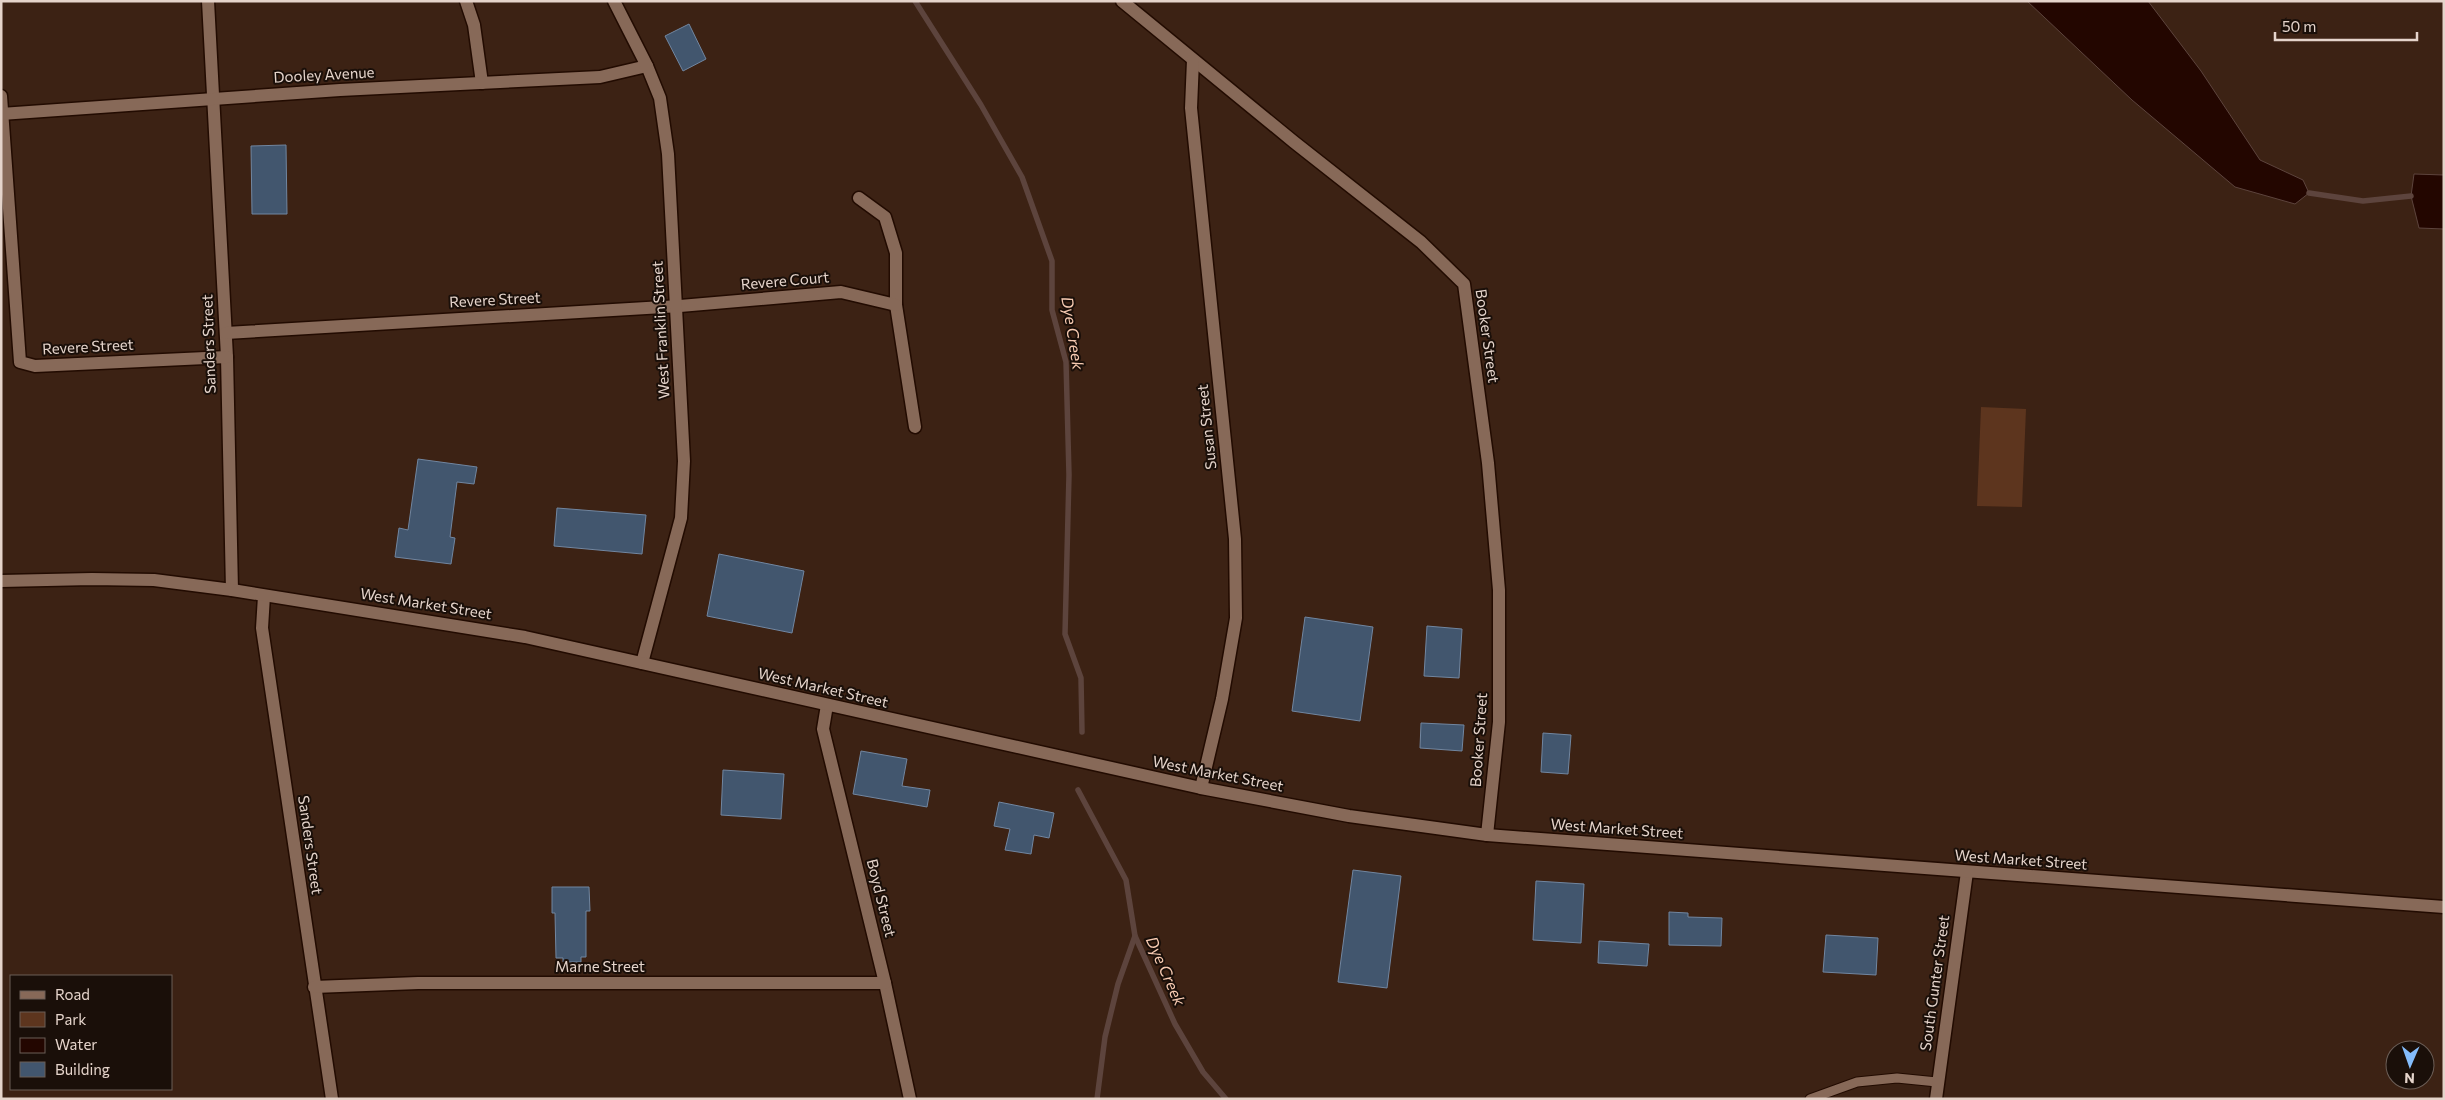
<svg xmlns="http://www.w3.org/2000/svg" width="2445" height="1100" font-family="Commissioner,sans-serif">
	<rect width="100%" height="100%" fill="#3c2214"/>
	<path fill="#5d351e" d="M1981 407 2026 409 2022 507 1977 506Z"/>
	<g fill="#230600" stroke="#5d443d">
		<path d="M2027 1H2148L2201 71 2260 160 2303 180 2309 193 2295 204 2235 187 2132 100Z"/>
		<path d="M2414 174 2444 175V229L2419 228 2411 196Z"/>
	</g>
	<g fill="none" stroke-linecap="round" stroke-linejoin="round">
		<g stroke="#5d443d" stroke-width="5.5">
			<path d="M915 1 981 105 1022 177 1052 261V310L1066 362 1069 475 1065 634 1081 678 1082 732"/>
			<path d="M2309 193 2363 201 2411 196"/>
			<path d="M1078 790 1126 880 1135 936 1175 1024 1203 1072 1226 1099"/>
			<path d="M1097 1099 1105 1037 1118 984 1135 936"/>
		</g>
	</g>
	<g fill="#42566e" stroke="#7186a0">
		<path d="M689 24 706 59 683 71 665 36Z"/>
		<path d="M286 145 287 214H252L251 146Z"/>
		<path d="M418 459 477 467 474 484 457 482 450 537 455 538 451 564 395 557 399 528 408 530Z"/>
		<path d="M557 508 646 515 642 554 554 546Z"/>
		<path d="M719 554 804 571 792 633 707 616Z"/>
		<path d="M1305 617 1373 627 1360 721 1292 711Z"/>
		<path d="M1427 626 1462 629 1459 678 1424 676Z"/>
		<path d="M1421 723 1464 725 1462 751 1420 748Z"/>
		<path d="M1543 733 1571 735 1568 774 1541 772Z"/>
		<path d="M861 751 907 759 902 786 930 790 927 807 853 794Z"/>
		<path d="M723 770 784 774 781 819 721 815Z"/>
		<path d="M999 802 1054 813 1049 838 1034 835 1031 854 1005 850 1010 829 994 826Z"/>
		<path d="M1353 870 1401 876 1387 988 1338 982Z"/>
		<path d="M1536 881 1584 884 1581 943 1533 940Z"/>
		<path d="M552 887H589L590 911H586V957H581V962H563V958H556L555 913H552Z"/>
		<path d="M1669 912 1688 913V917L1722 918 1721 946 1669 945Z"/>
		<path d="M1826 935 1878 938 1876 975 1823 972Z"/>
		<path d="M1599 941 1649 944 1647 966 1598 963Z"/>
	</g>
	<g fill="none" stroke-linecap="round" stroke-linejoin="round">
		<g stroke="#220b01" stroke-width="11">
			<path id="service" d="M1810 1099 1857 1082 1897 1078 1937 1082"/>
		</g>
		<g stroke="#220b01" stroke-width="15">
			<g id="minor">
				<path d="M208 1 227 357 232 590"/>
				<path d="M466 1 474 25 482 83"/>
				<path d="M1122 1 1294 142 1421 242 1464 284 1488 463 1499 590V722L1487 835"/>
				<path d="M1193 60 1191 108 1235 539 1236 618 1222 699 1201 788"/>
				<path d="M1 96 20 362 35 366 227 357"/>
				<path d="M1 114 340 90 600 77 647 66"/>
				<path d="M859 198 885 217 896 253V305L915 427"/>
				<path d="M226 333 680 306 841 292 896 305"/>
				<path d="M264 596 262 628 332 1099"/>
				<path d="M827 705 823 729 885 983 910 1099"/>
				<path d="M314 987 418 983H885"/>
				<path d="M1936 1099 1967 872"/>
			</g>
		</g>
		<g stroke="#220b01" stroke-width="15">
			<g id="tertiary">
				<path d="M614 1 647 66 660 98 668 154 684 461 681 518 642 663"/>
				<path d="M1 581 92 579 154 580 232 590 525 637 1201 788 1349 816 1487 835 2444 907"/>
			</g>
		</g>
		<use href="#service" stroke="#876958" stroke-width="9"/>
		<use href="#minor" stroke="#876958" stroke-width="12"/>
		<use href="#tertiary" stroke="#876958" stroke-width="12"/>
	</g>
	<g text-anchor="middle" stroke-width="4" stroke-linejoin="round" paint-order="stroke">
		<g font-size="15" fill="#e5d4cb" stroke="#1a0f09">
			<text transform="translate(324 75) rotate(-3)" y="5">Dooley Avenue</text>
			<text transform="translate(785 281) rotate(-5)" y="5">Revere Court</text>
			<text transform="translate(495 300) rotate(-3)" y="5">Revere Street</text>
			<text transform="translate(661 330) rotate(-93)" y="5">West Franklin Street</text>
			<text transform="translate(1487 336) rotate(82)" y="5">Booker Street</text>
			<text transform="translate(209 344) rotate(-92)" y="5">Sanders Street</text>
			<text transform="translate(88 347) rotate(-3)" y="5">Revere Street</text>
			<text transform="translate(1207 427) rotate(-96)" y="5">Susan Street</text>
			<text transform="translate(426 604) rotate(9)" y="5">West Market Street</text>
			<text transform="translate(823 688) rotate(13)" y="5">West Market Street</text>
			<text transform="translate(1479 740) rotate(-86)" y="5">Booker Street</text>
			<text transform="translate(1218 774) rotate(11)" y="5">West Market Street</text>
			<text transform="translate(1617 829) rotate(4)" y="5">West Market Street</text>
			<text transform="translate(310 845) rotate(82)" y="5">Sanders Street</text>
			<text transform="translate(2021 860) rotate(4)" y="5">West Market Street</text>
			<text transform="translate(881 898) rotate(76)" y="5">Boyd Street</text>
			<text x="600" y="972">Marne Street</text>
			<text transform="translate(1935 983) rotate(-82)" y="5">South Gunter Street</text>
		</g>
		<g font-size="16" font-style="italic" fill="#f7cab1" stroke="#1a0f09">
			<text transform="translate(1073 333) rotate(81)" y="6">Dye Creek</text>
			<text transform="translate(1166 971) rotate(66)" y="6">Dye Creek</text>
		</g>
	</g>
	<rect width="2445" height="1100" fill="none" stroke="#e5d4cb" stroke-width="5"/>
	<rect x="10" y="975" width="162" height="115" fill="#1a0f09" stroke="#6b5e57"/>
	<rect x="20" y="991" width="25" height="8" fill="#876958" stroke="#6b5e57"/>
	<text x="55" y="1000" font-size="15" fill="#e5d4cb">Road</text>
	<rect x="20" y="1012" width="25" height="15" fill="#5d351e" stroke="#6b5e57"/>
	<text x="55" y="1025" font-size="15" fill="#e5d4cb">Park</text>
	<rect x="20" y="1038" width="25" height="15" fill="#230600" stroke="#6b5e57"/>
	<text x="55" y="1050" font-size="15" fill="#e5d4cb">Water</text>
	<rect x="20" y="1062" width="25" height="15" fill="#42566e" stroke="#6b5e57"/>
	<text x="55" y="1075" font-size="15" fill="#e5d4cb">Building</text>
	<g transform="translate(2410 1065) rotate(182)"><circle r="24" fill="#1a0f09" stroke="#6b5e57"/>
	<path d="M0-4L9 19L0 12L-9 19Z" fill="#84bcfb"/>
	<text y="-8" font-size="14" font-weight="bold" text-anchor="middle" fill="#e5d4cb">N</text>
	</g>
	<path d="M2275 32v8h142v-8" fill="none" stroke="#e5d4cb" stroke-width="2.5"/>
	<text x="2282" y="32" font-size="15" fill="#e5d4cb" stroke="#1a0f09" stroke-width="4" paint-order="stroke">50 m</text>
</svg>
